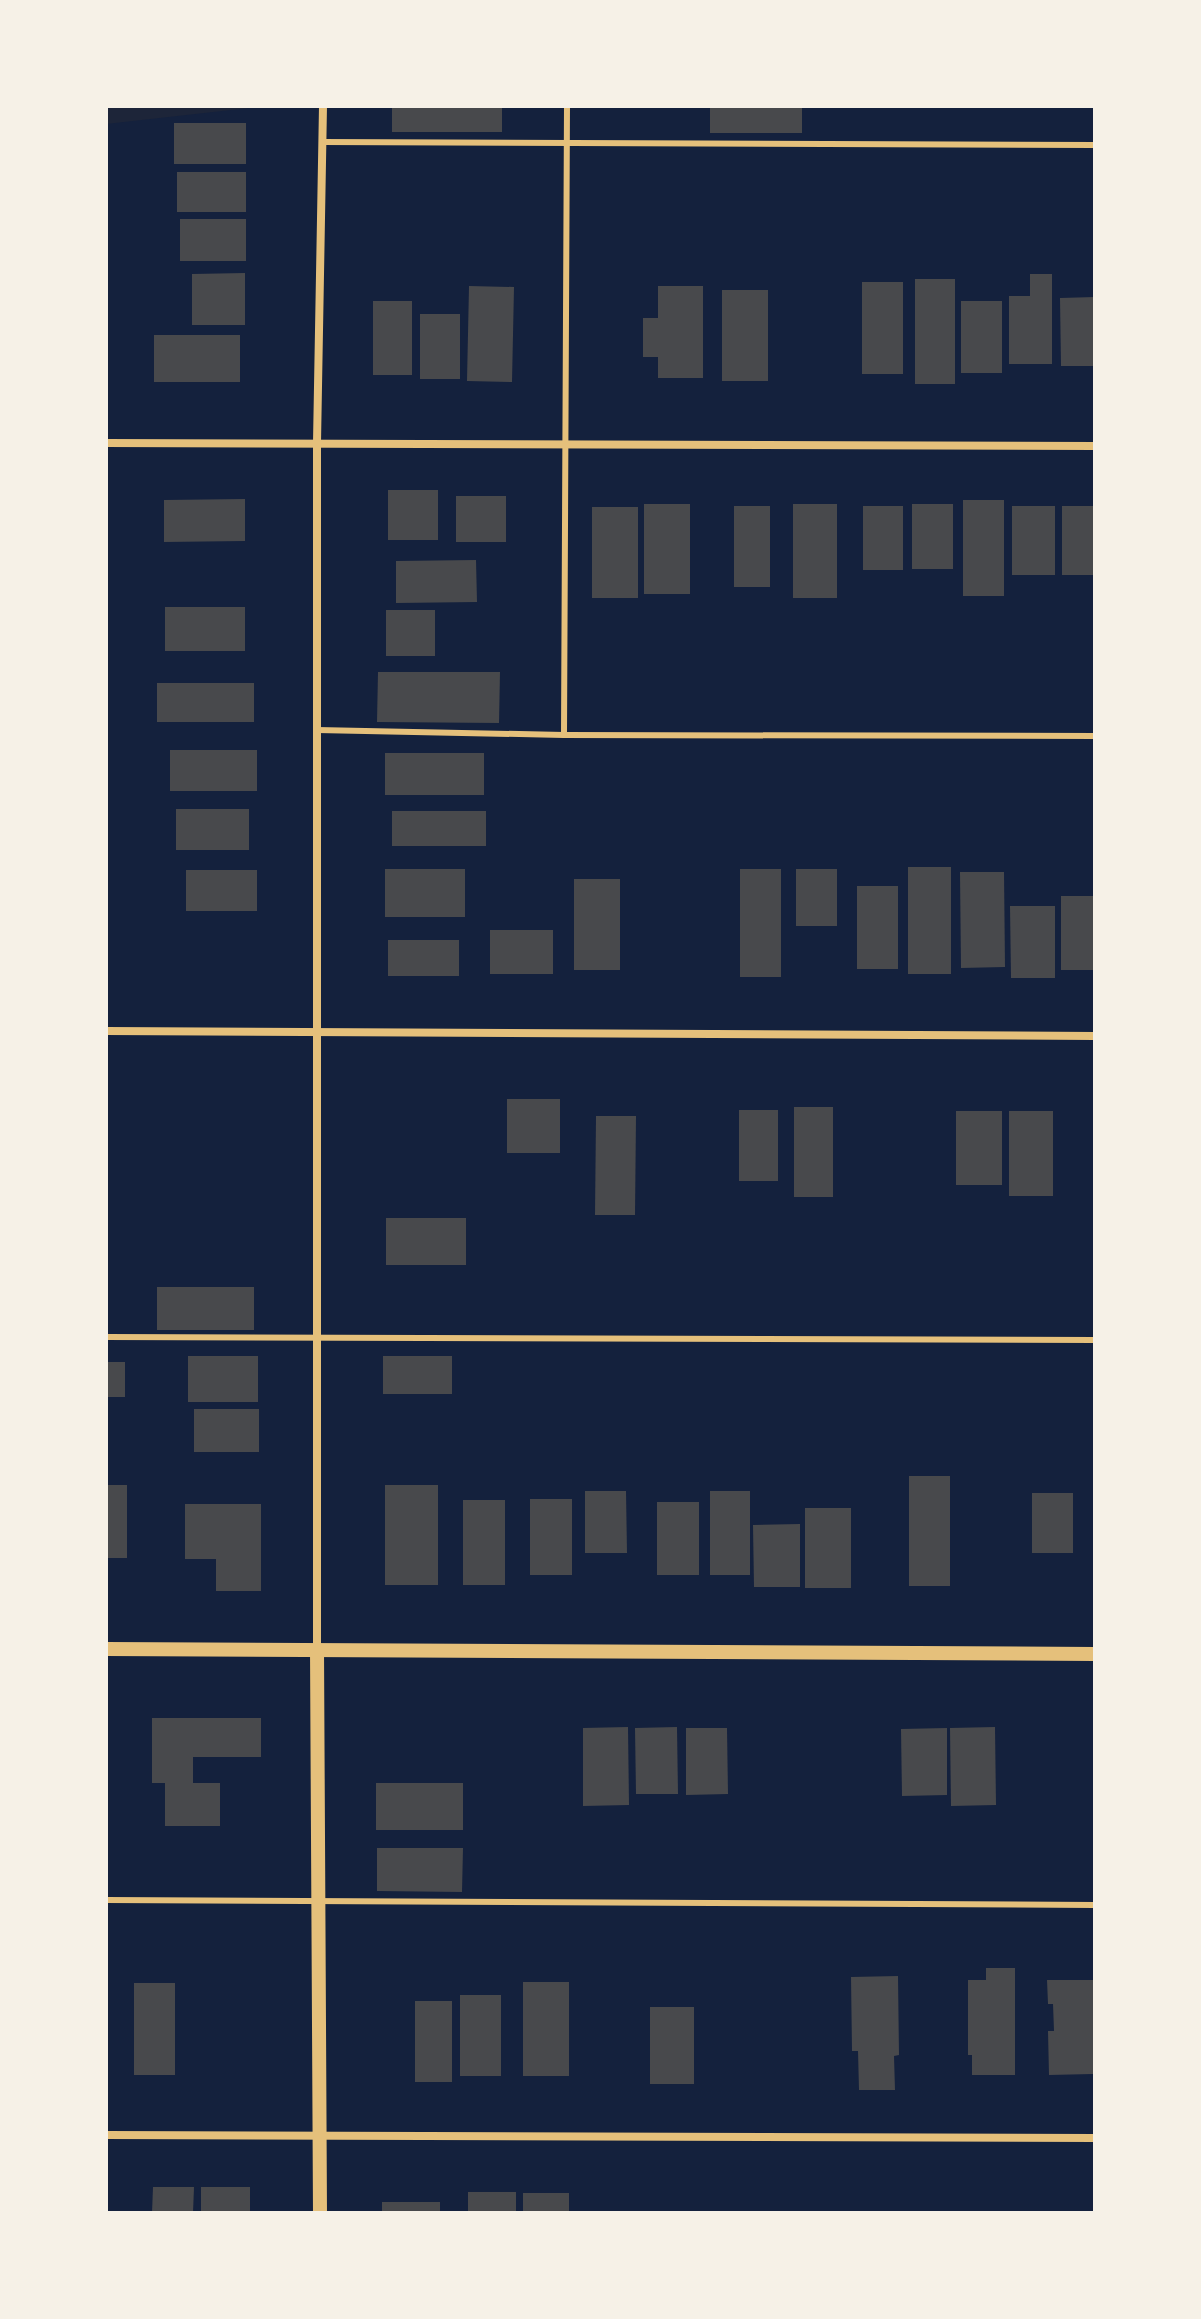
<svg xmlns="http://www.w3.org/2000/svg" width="1201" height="2319" font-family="Mulish,sans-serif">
	<rect width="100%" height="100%" fill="#14213d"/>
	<path fill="#1d2539" d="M106 106H250L249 108 106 124Z"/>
	<g fill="#48494c">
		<rect x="392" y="106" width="110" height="26"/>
		<rect x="710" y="106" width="92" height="27"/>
		<rect x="174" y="123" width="72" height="41"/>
		<rect x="177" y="172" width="69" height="40"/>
		<rect x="180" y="219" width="66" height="42"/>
		<path d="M245 273V325H192V274Z"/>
		<path d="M1030 274H1052V364H1009V296H1030Z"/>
		<rect x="915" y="279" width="40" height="105"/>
		<rect x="862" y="282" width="41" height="92"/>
		<path d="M469 286 514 287 512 382 467 381Z"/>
		<path d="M658 286H703V378H658V357H643V318H658Z"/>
		<rect x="722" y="290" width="46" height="91"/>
		<path d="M1095 297V366H1061L1060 298Z"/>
		<rect x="373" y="301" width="39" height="74"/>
		<rect x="961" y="301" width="41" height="72"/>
		<rect x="420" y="314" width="40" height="65"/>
		<rect x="154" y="335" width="86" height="47"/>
		<rect x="388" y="490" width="50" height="50"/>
		<rect x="456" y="496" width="50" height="46"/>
		<path d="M245 499V541L164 542V500Z"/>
		<rect x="963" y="500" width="41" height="96"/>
		<rect x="644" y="504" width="46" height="90"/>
		<rect x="793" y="504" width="44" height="94"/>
		<rect x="912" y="504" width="41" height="65"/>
		<rect x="734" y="506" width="36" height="81"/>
		<rect x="863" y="506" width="40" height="64"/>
		<rect x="1012" y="506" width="43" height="69"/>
		<rect x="1062" y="506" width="33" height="69"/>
		<rect x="592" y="507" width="46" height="91"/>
		<path d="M476 560 477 602 396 603V561Z"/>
		<rect x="165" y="607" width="80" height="44"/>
		<rect x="386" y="610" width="49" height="46"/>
		<path d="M378 672H500L499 723 377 722Z"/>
		<rect x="157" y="683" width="97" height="39"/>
		<rect x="170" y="750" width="87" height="41"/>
		<rect x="385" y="753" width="99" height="42"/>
		<rect x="176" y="809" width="73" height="41"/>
		<rect x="392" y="811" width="94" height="35"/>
		<rect x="908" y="867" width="43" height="107"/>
		<rect x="385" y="869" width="80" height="48"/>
		<rect x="740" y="869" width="41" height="108"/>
		<rect x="796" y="869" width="41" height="57"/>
		<rect x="186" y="870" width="71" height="41"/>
		<path d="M960 872H1004L1005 967 961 968Z"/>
		<rect x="574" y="879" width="46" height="91"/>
		<rect x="857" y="886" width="41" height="83"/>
		<rect x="1061" y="896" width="34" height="74"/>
		<path d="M1010 906H1055V978H1011Z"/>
		<rect x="490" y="930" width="63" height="44"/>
		<rect x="388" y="940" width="71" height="36"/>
		<rect x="507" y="1099" width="53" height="54"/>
		<rect x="794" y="1107" width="39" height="90"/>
		<rect x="739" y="1110" width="39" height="71"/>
		<rect x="956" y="1111" width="46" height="74"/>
		<rect x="1009" y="1111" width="44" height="85"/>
		<path d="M596 1116H636L635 1215H595Z"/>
		<rect x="386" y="1218" width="80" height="47"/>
		<rect x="157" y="1287" width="97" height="43"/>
		<rect x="188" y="1356" width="70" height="46"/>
		<rect x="383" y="1356" width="69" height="38"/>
		<rect x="106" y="1362" width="19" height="35"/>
		<rect x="194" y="1409" width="65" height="43"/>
		<rect x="909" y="1476" width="41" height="110"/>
		<rect x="106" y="1485" width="21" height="73"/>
		<rect x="385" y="1485" width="53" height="100"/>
		<path d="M585 1491H626L627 1553H585Z"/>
		<rect x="710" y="1491" width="40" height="84"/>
		<rect x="1032" y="1493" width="41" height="60"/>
		<rect x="530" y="1499" width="42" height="76"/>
		<rect x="463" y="1500" width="42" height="85"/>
		<rect x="657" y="1502" width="42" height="73"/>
		<path d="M185 1504H261V1591H216V1559H185Z"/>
		<rect x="805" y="1508" width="46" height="80"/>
		<path d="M800 1524V1587H754L753 1525Z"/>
		<path d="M152 1718H261V1757H193V1783H220V1826H165V1783H152Z"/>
		<path d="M628 1727 629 1805 583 1806V1728Z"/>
		<path d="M677 1727 678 1794H636L635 1728Z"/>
		<path d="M995 1727 996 1805 951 1806 950 1728Z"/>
		<path d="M686 1728H727L728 1794 686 1795Z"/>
		<path d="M947 1728V1795L902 1796 901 1729Z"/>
		<rect x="376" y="1783" width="87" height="47"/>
		<path d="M377 1848H463L462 1892 377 1891Z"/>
		<path d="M986 1968H1015V2075H972V2055H968V1980H986Z"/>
		<path d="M898 1976 899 2055 894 2056 895 2090H859L858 2051H852L851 1977Z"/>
		<path d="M1047 1980H1094L1093 2074 1049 2075 1048 2031H1054L1053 2004H1048Z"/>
		<rect x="523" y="1982" width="46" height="94"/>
		<rect x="134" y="1983" width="41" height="92"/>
		<rect x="460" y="1995" width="41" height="81"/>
		<rect x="415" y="2001" width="37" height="81"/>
		<rect x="650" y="2007" width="44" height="77"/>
		<path d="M153 2187H194L193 2213H152Z"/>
		<rect x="201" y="2187" width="49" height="26"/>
		<rect x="468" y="2192" width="48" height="21"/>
		<rect x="523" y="2193" width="46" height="20"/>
		<rect x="382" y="2202" width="58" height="11"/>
	</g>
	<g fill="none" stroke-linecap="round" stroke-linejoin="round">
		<g stroke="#e5c07b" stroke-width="6">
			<path d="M322 142 1095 145"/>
			<path d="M317 730 564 735 1095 736"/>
			<path d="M564 735 567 106"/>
			<path d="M106 1337 1095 1340"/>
			<path d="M106 1900 1095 1905"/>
		</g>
		<g stroke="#e5c07b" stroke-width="8">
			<path d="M106 443 1095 446"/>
			<path d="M106 1031 1095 1036"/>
			<path d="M317 1649V443L323 106"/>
			<path d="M106 2135 1095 2138"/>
		</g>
		<g stroke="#e5c07b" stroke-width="14">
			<path d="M106 1649 1095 1654"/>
			<path d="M317 1649 320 2213"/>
		</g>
	</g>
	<rect width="1201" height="2319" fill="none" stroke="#f6f1e7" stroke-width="216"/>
</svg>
